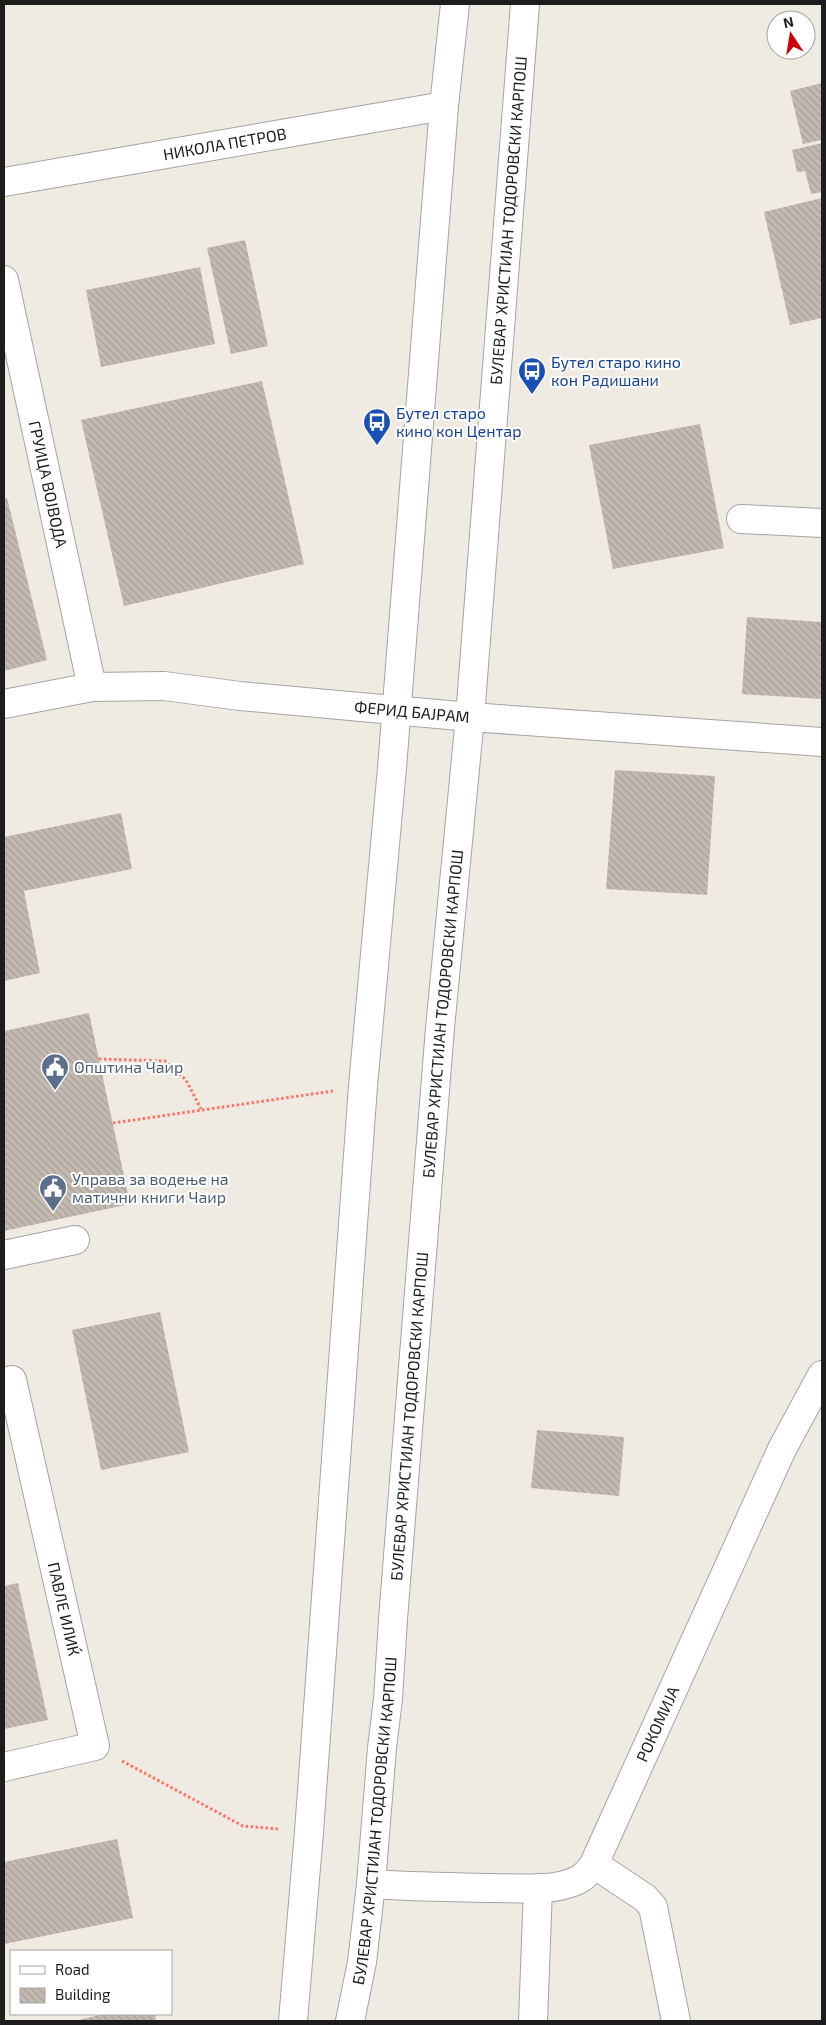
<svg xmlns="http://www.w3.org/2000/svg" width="826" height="2025" font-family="'Exo 2',sans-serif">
	<defs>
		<pattern id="building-back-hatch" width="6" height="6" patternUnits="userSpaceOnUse" patternTransform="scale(1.25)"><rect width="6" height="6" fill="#c3bab2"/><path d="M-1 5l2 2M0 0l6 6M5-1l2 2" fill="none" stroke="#a79f99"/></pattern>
	</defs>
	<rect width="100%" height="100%" fill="#efebe3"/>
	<g fill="url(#building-back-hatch)">
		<path d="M822 83V140L803 144 790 91Z"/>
		<path d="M822 143V192L811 194 805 171 797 172 792 150Z"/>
		<path d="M822 198V318L790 325 764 212Z"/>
		<path d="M245 240 268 346 231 354 207 248Z"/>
		<path d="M200 267 215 344 101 367 86 290Z"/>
		<path d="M262 381 304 564 124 606 81 420Z"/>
		<path d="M700 424 724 548 613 569 589 445Z"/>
		<path d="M7 498 47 660 4 671V499Z"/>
		<path d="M747 617 822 622V699L742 694Z"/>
		<path d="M615 770 715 776 707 895 606 889Z"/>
		<path d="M121 813 132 869 24 891 40 973 4 981V837Z"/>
		<path d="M89 1013 130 1204 4 1231V1031Z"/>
		<path d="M160 1312 189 1452 101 1470 72 1330Z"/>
		<path d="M537 1430 624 1437 619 1496 531 1488Z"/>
		<path d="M18 1583 48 1720 4 1729V1586Z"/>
		<path d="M117 1839 133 1918 4 1944V1862Z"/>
		<path d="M103 2014H155L156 2021H75Z"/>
	</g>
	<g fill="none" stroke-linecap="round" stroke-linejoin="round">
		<g stroke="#a4a4a4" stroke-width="30">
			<g id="minor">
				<path id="s1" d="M4 182 444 106"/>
				<path id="s2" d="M4 280 92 687"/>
				<path d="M741 519 822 523"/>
				<path id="s3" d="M4 704 92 687 164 686 240 696 470 717 822 742"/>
				<path d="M4 1255 75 1240"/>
				<path d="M4 1767 95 1746 12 1380"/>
				<path d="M594 1864 645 1898 653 1907 676 2021"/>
				<path id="s4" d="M371 1884C412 1887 453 1887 495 1888 522 1888 553 1892 578 1880 586 1876 590 1870 594 1864L782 1449 822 1375"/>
				<path d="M293 2021 309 1832 363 1086 392 768 444 106 455 4"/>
				<path id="s5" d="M350 2021 362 1962 371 1884 382 1748 388 1699 393 1619 440 1028 470 717 525 4"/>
				<path d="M533 2021 538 1888"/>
			</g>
		</g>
		<g stroke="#fe7365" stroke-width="3" stroke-dasharray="2.5 2.5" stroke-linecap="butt">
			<path d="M99 1059 165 1061 186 1080 201 1109"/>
			<path d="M113 1123 333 1091"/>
			<path d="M122 1761 243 1826 279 1829"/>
		</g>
		<use href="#minor" stroke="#fff" stroke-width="28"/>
	</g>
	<defs>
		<g id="bus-pin" transform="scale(1.4375)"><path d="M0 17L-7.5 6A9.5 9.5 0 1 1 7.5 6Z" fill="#1a4fb4" stroke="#fff"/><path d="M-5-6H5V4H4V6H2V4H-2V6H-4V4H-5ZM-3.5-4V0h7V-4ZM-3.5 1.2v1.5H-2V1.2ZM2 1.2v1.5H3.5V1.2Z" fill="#fff"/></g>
		<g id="civic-pin" transform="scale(1.4375)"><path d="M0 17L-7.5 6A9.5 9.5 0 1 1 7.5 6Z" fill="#5c6f8a" stroke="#fff"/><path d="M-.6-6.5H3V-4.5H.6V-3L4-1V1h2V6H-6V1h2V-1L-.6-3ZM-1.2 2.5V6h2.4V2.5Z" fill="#fff"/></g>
	</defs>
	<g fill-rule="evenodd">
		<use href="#bus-pin" x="532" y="371"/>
		<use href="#bus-pin" x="377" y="422"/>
		<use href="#civic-pin" x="55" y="1067"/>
		<use href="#civic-pin" x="53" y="1188"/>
	</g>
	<g text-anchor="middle" stroke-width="4" stroke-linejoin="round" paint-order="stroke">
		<g font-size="16" fill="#1d1d1d" stroke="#fff">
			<text dy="6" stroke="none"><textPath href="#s1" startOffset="224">НИКОЛА ПЕТРОВ</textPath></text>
			<text dy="6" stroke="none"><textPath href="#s5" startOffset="1808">БУЛЕВАР ХРИСТИЈАН ТОДОРОВСКИ КАРПОШ</textPath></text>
			<text dy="6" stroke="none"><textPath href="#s2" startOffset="209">ГРУИЦА ВОЈВОДА</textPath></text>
			<text dy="6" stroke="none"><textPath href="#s3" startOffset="411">ФЕРИД БАЈРАМ</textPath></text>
			<text dy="6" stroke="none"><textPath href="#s5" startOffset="1012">БУЛЕВАР ХРИСТИЈАН ТОДОРОВСКИ КАРПОШ</textPath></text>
			<text dy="6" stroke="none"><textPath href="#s5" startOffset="608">БУЛЕВАР ХРИСТИЈАН ТОДОРОВСКИ КАРПОШ</textPath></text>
			<text transform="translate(64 1609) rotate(77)" y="6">ПАВЛЕ ИЛИЌ</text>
			<text dy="6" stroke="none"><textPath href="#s4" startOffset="385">РОКОМИЈА</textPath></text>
			<text dy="6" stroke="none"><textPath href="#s5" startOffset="202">БУЛЕВАР ХРИСТИЈАН ТОДОРОВСКИ КАРПОШ</textPath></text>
		</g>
		<g font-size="16" fill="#164399" stroke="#fff" text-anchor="start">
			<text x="551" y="368">Бутел старо кино<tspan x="551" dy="18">кон Радишани</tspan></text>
			<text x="396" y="419">Бутел старо<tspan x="396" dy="18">кино кон Центар</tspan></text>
		</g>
		<g font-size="16" fill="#4e5e75" stroke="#fff" text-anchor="start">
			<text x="74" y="1073">Општина Чаир</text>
			<text x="72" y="1185">Управа за водење на<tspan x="72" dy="18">матични книги Чаир</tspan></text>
		</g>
	</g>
	<rect width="826" height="2025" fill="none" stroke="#1d1d1d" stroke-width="10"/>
	<rect x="10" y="1950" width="162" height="65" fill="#ffffff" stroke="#a5a5a5"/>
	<rect x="20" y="1966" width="25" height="8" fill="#ffffff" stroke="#a5a5a5"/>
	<text x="55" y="1975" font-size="15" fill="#1d1d1d">Road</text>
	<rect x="20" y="1988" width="25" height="15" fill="url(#building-back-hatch)" stroke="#a5a5a5"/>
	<text x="55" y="2000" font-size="15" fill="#1d1d1d">Building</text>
	<g transform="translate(791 35) rotate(348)"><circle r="24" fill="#ffffff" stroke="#a5a5a5"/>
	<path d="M0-4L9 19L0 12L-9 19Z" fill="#ca0002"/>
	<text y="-8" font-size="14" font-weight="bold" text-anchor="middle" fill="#1d1d1d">N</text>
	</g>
</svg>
